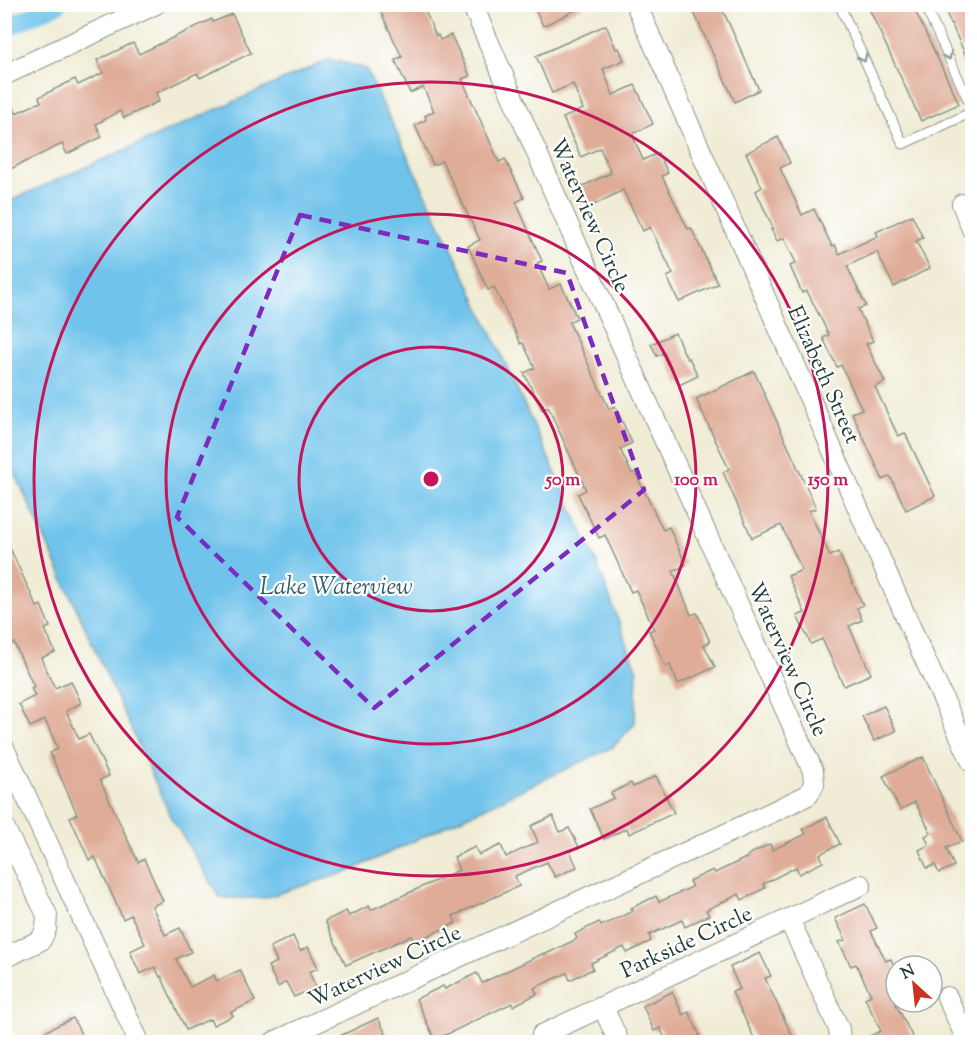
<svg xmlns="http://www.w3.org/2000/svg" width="977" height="1047" font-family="'Sorts Mill Goudy',serif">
	<rect width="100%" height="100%" fill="#fff"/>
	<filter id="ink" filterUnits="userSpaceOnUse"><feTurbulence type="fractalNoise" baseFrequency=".0167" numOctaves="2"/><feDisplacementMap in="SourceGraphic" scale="12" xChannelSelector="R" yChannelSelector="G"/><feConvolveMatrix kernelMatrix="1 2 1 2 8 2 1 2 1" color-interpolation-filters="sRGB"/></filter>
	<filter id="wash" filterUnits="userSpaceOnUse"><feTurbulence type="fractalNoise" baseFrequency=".008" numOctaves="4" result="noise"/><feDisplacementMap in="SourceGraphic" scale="24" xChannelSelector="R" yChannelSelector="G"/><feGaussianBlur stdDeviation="1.35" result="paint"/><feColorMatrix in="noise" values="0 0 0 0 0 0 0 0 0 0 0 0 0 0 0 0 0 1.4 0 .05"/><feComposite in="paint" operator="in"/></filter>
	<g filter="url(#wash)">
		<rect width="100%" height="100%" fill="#f0ecd6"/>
		<path fill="#6fc3eb" stroke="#478090" stroke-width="1.5" d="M330 59 366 69 474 295 598 566 637 671 635 723 613 747 350 871 264 898H220L171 817 5 451V203Z"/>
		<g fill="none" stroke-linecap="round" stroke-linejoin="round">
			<path stroke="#6fc3eb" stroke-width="18" d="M4 29 58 4"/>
		</g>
		<g id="blocks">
			<g fill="#dfac97">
				<path d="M377 4H422L436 36 438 35 440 40 451 35 470 76 462 79 499 162 505 159 524 198 516 202 542 261 537 263 549 289 561 284 577 318 569 322 609 409 615 406 632 443 620 449 632 474 635 472 663 530 669 527 686 565 673 571 691 615 697 613 710 642 704 645 715 667 678 684 670 665 666 667 649 631 654 629 636 590 631 592 605 535 599 538 578 494 586 490 548 407 542 410 524 373 535 368 523 343 521 344 494 287 488 290 468 246 480 240 442 161 433 165 415 125 426 120 425 116 434 111 423 87 410 93 395 60 402 57Z"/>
				<path d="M533 4H588L543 26Z"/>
				<path d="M690 4H720L759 90 735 102Z"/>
				<path d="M867 4H912L959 104 921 121Z"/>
				<path d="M942 4H972V69Z"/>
				<path d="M232 14 251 53 200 78 197 73 156 93 159 101 124 118 120 111 96 124 102 137 67 154 62 144 4 172V89L16 113 41 102 39 97 75 79 78 85 103 73 97 60 133 43 139 54 212 19 213 22Z"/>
				<path d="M606 25 616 49 619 48 624 60 603 69 613 95 635 85 653 124 632 134 643 160 658 153 668 173 662 176 688 229 691 228 718 284 679 302 667 277 673 274 650 227 643 231 623 190 588 208 578 188 611 173 600 148 581 157 563 118 583 109 573 84 552 93 536 56Z"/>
				<path d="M778 137 790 163 780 168 802 215 814 209 832 246 835 245 839 254 878 236 876 232 912 215 923 238 916 241 930 268 894 287 877 252 847 266 866 306 858 309 873 341 866 344 885 382 875 387 898 436 905 433 935 496 906 510 890 476 883 480 852 413 862 409 841 365 837 367 823 338 829 335 807 291 802 293 790 266 796 263 784 238 777 241 771 229 773 228 756 191 762 187 746 153Z"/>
				<path d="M675 333 687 359 689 358 698 376 679 385 664 353 657 356 651 344Z"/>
				<path d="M754 371 816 508 809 511 830 556 838 552 863 605 857 608 862 620 849 626 871 674 844 686 822 639 811 644 797 616 805 613 788 576 802 570 781 525 752 538 723 472 729 469 696 399Z"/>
				<path d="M4 535 37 607 41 605 50 627 45 629 55 652 41 658 55 688 71 681 81 703 66 711 79 739 89 734 109 776 100 780 138 862 144 859 163 901 152 906 165 935 180 928 191 952 176 959 190 987 214 975 217 981 240 970 255 1001 231 1012 233 1016 213 1025 210 1019 186 1030 161 976 160 977 155 967 140 974 130 951 145 944 131 915 123 919 95 857 89 860 70 817 77 814 50 753 58 749 45 720 30 727 19 704 35 696 31 688 34 687 14 643 8 645 4 637Z"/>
				<path d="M884 706 896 731 874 741 862 716Z"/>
				<path d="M923 757 962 841 946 848 954 866 939 873 935 865 927 868 919 850 929 845 925 836 931 833 915 802 900 810 883 776Z"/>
				<path d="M656 776 674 813 629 834 627 828 604 839 590 809 614 798 611 793 631 783 633 787Z"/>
				<path d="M553 816 560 832 569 828 579 847 570 851 577 867 555 877 547 862 515 876 519 886 453 916 456 923 414 942 411 936 346 965 325 921 346 911 349 916 369 906 371 910 459 870 454 857 475 847 479 855 501 845 506 857 538 842 531 826Z"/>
				<path d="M827 817 840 844 820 854 823 862 799 874 796 867 763 884 765 888 742 900 739 894 706 910 709 915 685 927 682 920 649 935 651 941 627 953 624 947 591 963 593 969 570 980 567 973 534 988 537 994 513 1006 512 1003 435 1040 416 999 443 986 445 989 477 973 482 983 544 953V955L577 939 575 934 599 922 601 926 633 911 631 908 656 896 659 902 692 887 689 881 713 870 715 873 748 857V855L770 844 772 850 806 834 803 829Z"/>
				<path d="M865 904 877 928 871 931 886 961 891 959 896 970V1004L915 1042H857L881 1031 865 998 871 995 856 964 851 966 839 942 846 940 835 918Z"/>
				<path d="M293 936 300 951 308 947 318 968 309 972 316 987 294 997 286 982 278 987 268 966 277 962 270 947Z"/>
				<path d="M760 953 771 976 765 978 795 1042H756L732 992 740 989 730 967Z"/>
				<path d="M672 992 683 1015 689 1012 700 1036 686 1042H667L660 1028 654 1031 643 1006Z"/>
				<path d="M73 1018 85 1042H47L42 1033Z"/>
				<path d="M378 1018 390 1042H327Z"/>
			</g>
		</g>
	</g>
	<g filter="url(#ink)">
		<use href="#blocks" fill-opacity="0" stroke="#889485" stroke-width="1.5"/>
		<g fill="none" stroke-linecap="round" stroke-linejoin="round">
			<g stroke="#889485" stroke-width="11">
				<g id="lane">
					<path d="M839 4 903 144 972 112"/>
					<path d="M924 4 972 108"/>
				</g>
			</g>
			<g stroke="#889485" stroke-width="22">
				<g id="street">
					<path d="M636 4 917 642 972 762"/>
					<path d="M4 75 156 4"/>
					<path d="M962 204 972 229"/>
					<path d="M4 748 139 1042"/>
					<path d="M4 827 47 915 46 929 41 940 4 958"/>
					<path d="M789 919 839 1029 840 1042"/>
					<path d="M947 997 968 1042"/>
					<path d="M603 1007 619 1042"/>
					<path d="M542 1035 861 885"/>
					<path d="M274 1042 745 825 808 795 814 784 813 771 584 261 472 4"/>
				</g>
			</g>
			<use href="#lane" stroke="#fff" stroke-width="9"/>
			<use href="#street" stroke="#fff" stroke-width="20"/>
		</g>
		<defs><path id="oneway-chevron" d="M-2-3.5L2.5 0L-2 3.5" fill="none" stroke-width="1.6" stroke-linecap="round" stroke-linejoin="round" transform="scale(1.5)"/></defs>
		<g stroke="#8f9e9a">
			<use href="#oneway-chevron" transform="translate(948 56) rotate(65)"/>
			<use href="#oneway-chevron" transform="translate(863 58) rotate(65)"/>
		</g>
	</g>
	<path fill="none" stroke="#7b2cbf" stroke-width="4.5" stroke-dasharray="12 8" stroke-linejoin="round" d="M300 215 567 273 644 490 374 708 177 517Z"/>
	<g fill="none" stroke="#c2185b" stroke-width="3">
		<circle cx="431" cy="479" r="132"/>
		<circle cx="431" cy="479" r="265"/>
		<circle cx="431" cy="479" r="397"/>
	</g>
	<g text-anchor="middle" stroke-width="4.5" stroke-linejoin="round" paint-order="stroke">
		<g font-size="22" fill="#1f3d34" stroke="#fff">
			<text transform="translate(591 215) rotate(66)" y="8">Waterview Circle</text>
			<text transform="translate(825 374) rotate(66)" y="8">Elizabeth Street</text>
			<text transform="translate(789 659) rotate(66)" y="8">Waterview Circle</text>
			<text transform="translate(686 941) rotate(-25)" y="8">Parkside Circle</text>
			<text transform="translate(384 965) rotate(-25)" y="8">Waterview Circle</text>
		</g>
		<g font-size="24" font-style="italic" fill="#335e62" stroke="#fff">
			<text x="336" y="594">Lake Waterview</text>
		</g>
	</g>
	<circle cx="431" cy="479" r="9" fill="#c2185b" stroke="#fff" stroke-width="3"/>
	<g font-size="18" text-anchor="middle" font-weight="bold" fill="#c2185b" stroke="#fff" stroke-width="4.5" stroke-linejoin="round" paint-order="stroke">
		<text x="563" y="485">50 m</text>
		<text x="696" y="485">100 m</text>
		<text x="828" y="485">150 m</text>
	</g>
	<rect width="977" height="1047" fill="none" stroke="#fff" stroke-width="24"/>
	<g transform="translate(914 984) rotate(333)"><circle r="28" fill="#ffffff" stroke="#a5b1ae" stroke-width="1.5"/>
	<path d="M0-4.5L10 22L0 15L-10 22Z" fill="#c8321e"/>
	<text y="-9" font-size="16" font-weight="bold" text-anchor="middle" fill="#1f3d34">N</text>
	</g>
</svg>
